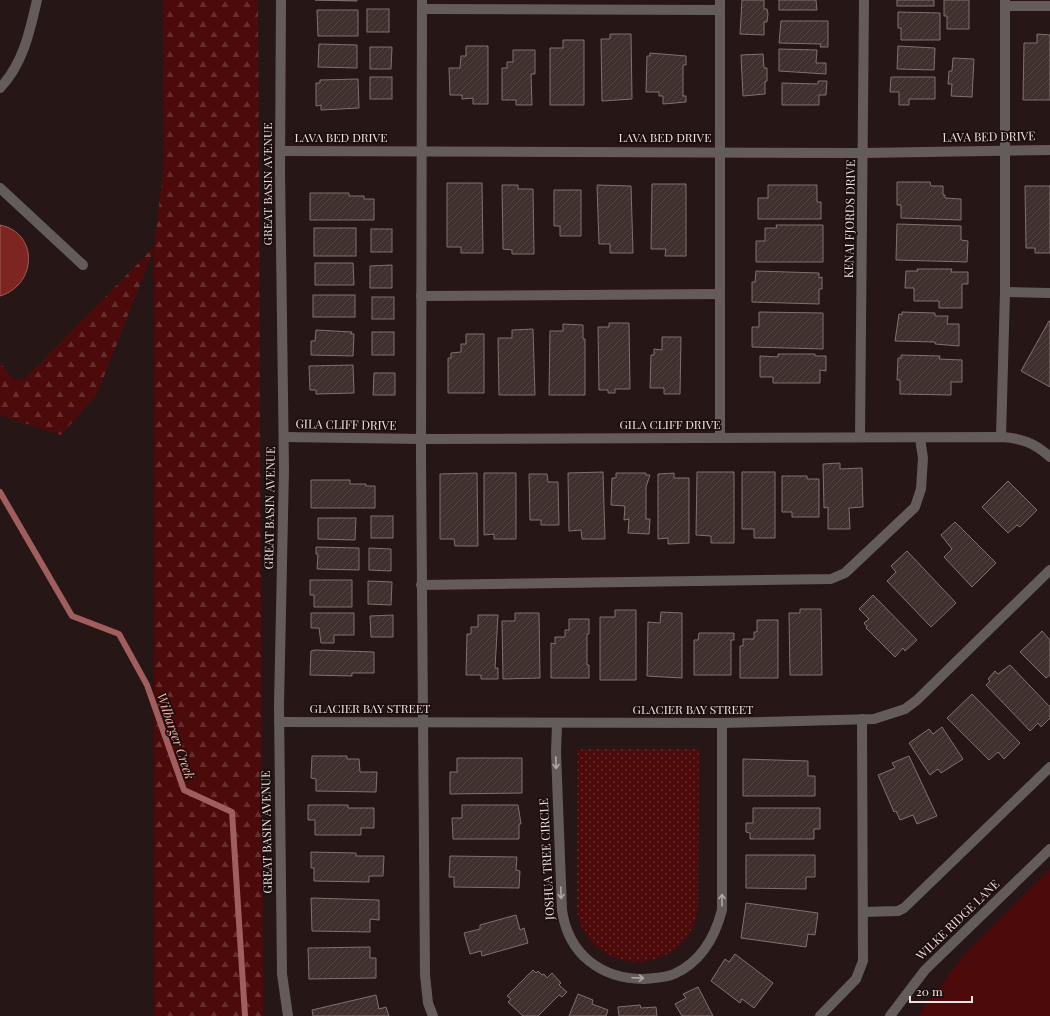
<svg xmlns="http://www.w3.org/2000/svg" width="1050" height="1016" font-family="'Playfair Display',serif">
	<defs>
		<pattern id="grass-dots" width="8" height="8" patternUnits="userSpaceOnUse"><rect width="8" height="8" fill="#4d0a0a"/><path d="M2 2h.1M6 6h.1" fill="none" stroke="#672e2d" stroke-width="1.8" stroke-linecap="round"/></pattern>
		<pattern id="forest-firs" width="22" height="20" patternUnits="userSpaceOnUse"><rect width="22" height="20" fill="#4d0a0a"/><path d="M5 1l3.5 6h-7zM16 11l3.5 6h-7z" fill="#672e2d"/></pattern>
		<pattern id="building-hatch" width="6" height="6" patternUnits="userSpaceOnUse"><rect width="6" height="6" fill="#3f2f2d"/><path d="M-1 1l2-2M0 6l6-6M5 7l2-2" fill="none" stroke="#524341"/></pattern>
	</defs>
	<rect width="100%" height="100%" fill="#261716"/>
	<path fill="url(#grass-dots)" d="M578 749H699L698 907C696 917 694 928 688 936 662 972 606 970 584 931 580 925 579 917 577 911Z"/>
	<path fill="url(#forest-firs)" d="M163 0H258L263 1016H154V249L97 394 61 435 0 415V362L13 380 25 379 154 247 164 165Z"/>
	<path fill="#4d0a0a" d="M1050 869V1016H918L963 956Z"/>
	<path fill="#7e2522" stroke="#a05e5c" d="M0 225C39 233 37 285 0 296Z"/>
	<g fill="none" stroke-linecap="round" stroke-linejoin="round">
		<path stroke="#a05e5c" stroke-width="6" d="M0 492 72 616 119 634 147 685 184 790 232 812 245 1016"/>
	</g>
	<g fill="url(#building-hatch)" stroke="#82706d">
		<path d="M315 0H357V1Z"/>
		<path d="M742 0H764V9H767L768 14 767 22H764V35L740 34Z"/>
		<path d="M779 0H816L817 10H779Z"/>
		<rect x="897" y="0" width="37" height="6"/>
		<path d="M944 0H969V29H947V16H944Z"/>
		<rect x="367" y="9" width="22" height="23"/>
		<path d="M317 10H358V36H318Z"/>
		<path d="M898 12 940 13V40H901V28H898Z"/>
		<path d="M781 21H828V47H820L821 44 779 43Z"/>
		<path d="M610 34H631L632 99 602 101 601 39H610Z"/>
		<path d="M1037 34 1050 35V100H1023L1024 43H1037Z"/>
		<path d="M563 40H584V105H550V48H563Z"/>
		<path d="M319 44 357 45V68L318 67Z"/>
		<path d="M466 46H488V104H473V98L462 99V95H450L449 68H460L461 56H466Z"/>
		<path d="M898 46 935 48 934 70 897 69Z"/>
		<path d="M370 47H392L391 69H370Z"/>
		<path d="M779 49 817 50 816 63H826V74L779 71Z"/>
		<path d="M513 50H535V74H531L532 105H516V100H502V68H507V62H513Z"/>
		<path d="M650 53 686 56V65H683V96H686V102L663 104V96H659V92H646L647 56H650Z"/>
		<path d="M763 54 764 68H767V81L765 82V94L743 96 741 55Z"/>
		<path d="M953 58 974 59 972 97 951 96 952 84H948L949 71H952Z"/>
		<rect x="370" y="77" width="22" height="22"/>
		<path d="M891 77H935V99H909V105H899V92H890Z"/>
		<path d="M358 79 359 108 321 110V105L316 106V83H320V80Z"/>
		<path d="M818 81H827L826 95H819V105H782V83L818 84Z"/>
		<path d="M897 182H930L931 186H943V195H945V198L961 199V220L901 218V205H897Z"/>
		<path d="M447 183H482L483 253H461V247H447Z"/>
		<path d="M652 184H686V256H665L666 249H651Z"/>
		<path d="M502 185H518V189H533L534 254H512V250L503 249Z"/>
		<path d="M597 185 631 186 633 253H610V244H599Z"/>
		<path d="M768 185H817V202H821V219H758V198H768Z"/>
		<path d="M1025 186H1050V253H1035V248H1026Z"/>
		<path d="M554 190H581V236H560V226H554Z"/>
		<path d="M310 193H349V196H364V199H374V220H310Z"/>
		<path d="M897 224 961 226V240L968 241 967 262 896 260Z"/>
		<path d="M776 225H823V262H756V241H765V228H777Z"/>
		<rect x="314" y="228" width="42" height="28"/>
		<rect x="371" y="229" width="21" height="23"/>
		<path d="M315 263H353L354 285H315Z"/>
		<path d="M392 265V288H370V266Z"/>
		<path d="M917 269H952L951 272H968V284H962V308H939V301H914V288H905L906 271H918Z"/>
		<path d="M756 271 819 273V278L822 277V289H819V304L752 302V282H755Z"/>
		<rect x="313" y="295" width="42" height="22"/>
		<rect x="372" y="297" width="22" height="22"/>
		<path d="M759 312 823 313V349L752 347V327H759Z"/>
		<path d="M902 312 935 313V316H948L947 324H959V346L935 344V342L895 341 899 314 902 315Z"/>
		<path d="M1049 321H1050V387L1021 371Z"/>
		<path d="M609 323H629L630 389H615V393H608V390H599L598 327H609Z"/>
		<path d="M563 324 583 325V339H585V395H549L550 331H563Z"/>
		<path d="M533 329 535 395H499L498 338H512V330Z"/>
		<path d="M316 330 352 332 351 334H354L353 356 311 355V341H315Z"/>
		<rect x="372" y="332" width="22" height="23"/>
		<path d="M466 334H484V393H448V358H451V353L461 352V344H466Z"/>
		<path d="M662 337H681L680 394H664V388H650L651 355H654V349L662 350Z"/>
		<path d="M778 354H815V356H826V371L820 370V383H773V377H760V356L778 357Z"/>
		<path d="M901 355 940 356 939 359 962 360V382H951V395L900 394V380H897L898 358H901Z"/>
		<path d="M353 365 354 393 316 394V390H310L309 366Z"/>
		<path d="M374 373H395V395H373Z"/>
		<path d="M840 463V469L862 468 863 507 849 508 850 529H828V507L824 508 823 464Z"/>
		<path d="M603 472 605 539H582L581 530 569 531 568 473Z"/>
		<path d="M697 472H734V543H711V536L696 535Z"/>
		<path d="M742 472H775V538H754V529H742Z"/>
		<path d="M477 473 478 546H455L454 539H440V474Z"/>
		<path d="M484 473H516V539H494V534L484 535Z"/>
		<path d="M616 473H646V475H650L646 487V519H650L649 534 628 533 629 519 624 520 625 506 611 505 612 478H616Z"/>
		<path d="M674 473V478H689V543L668 544V538L658 539V474Z"/>
		<path d="M529 474H547L548 482H558L559 525H541V520H530Z"/>
		<path d="M782 476H807V479H819V517H792V512H782Z"/>
		<path d="M311 480H350V484H366V486H375V508H311Z"/>
		<path d="M1008 481 1037 510 1020 527 1017 525 1008 533 982 507Z"/>
		<rect x="371" y="516" width="22" height="22"/>
		<path d="M318 518H356L355 540 318 539Z"/>
		<path d="M955 522 996 563 972 587 944 557 952 549 941 535Z"/>
		<path d="M316 547 359 548V570L317 569 318 554H316Z"/>
		<path d="M369 548 391 549V571L369 570Z"/>
		<path d="M907 551 956 603 931 627 887 581 896 572 891 566Z"/>
		<path d="M310 580H352V607H314V595H310Z"/>
		<path d="M368 581 392 582 391 605 368 604Z"/>
		<path d="M873 595 917 640 905 651 903 648 895 657 866 628 867 627 864 623 869 619 859 609Z"/>
		<path d="M800 609H821L822 675H790L789 613H800Z"/>
		<path d="M615 610H636V680H600V617H615Z"/>
		<path d="M661 612 682 613V678L647 676 648 622 660 623Z"/>
		<path d="M311 613H354V635H334V643H321L319 628H311Z"/>
		<path d="M515 613H539L540 678 503 679 502 621H515Z"/>
		<path d="M393 615V637H371L370 616Z"/>
		<path d="M478 615H498L495 668H498V679H481V675H466L467 634H471V627H478Z"/>
		<path d="M569 619H589V634H587V665H589V678H551V643L555 644V637H565V630H569Z"/>
		<path d="M757 620H778V678H740V646H743V639H754V632H757Z"/>
		<path d="M1042 631 1050 640V675L1046 678 1020 652Z"/>
		<path d="M699 633H734V640H731V675H694V640H698Z"/>
		<path d="M315 650 374 652V673H352V676L310 675 311 651Z"/>
		<path d="M1010 665 1050 707V718L1041 727 1038 723 1030 731 986 685 990 681 988 679 995 671 998 674Z"/>
		<path d="M972 694 1020 743 1004 759 998 752 989 760 947 718Z"/>
		<path d="M942 727 963 759 941 773 938 769 930 775 909 743 929 729 933 734Z"/>
		<path d="M312 756H347V759H359L360 772H377L376 792 316 791V779L311 778Z"/>
		<path d="M909 756 937 816 917 824 913 815 900 820 896 811 894 812 878 775 895 768 892 763Z"/>
		<path d="M457 758H522V793L450 794V772H457Z"/>
		<path d="M743 759 808 761V776H815V796H743Z"/>
		<path d="M308 805H348V808H374V828H361V835H315V820H308Z"/>
		<path d="M462 805H518L521 824H519V839H453L452 818H462Z"/>
		<path d="M753 808H820V829H814V839H750V833L746 832V823H753Z"/>
		<path d="M311 852 356 853V856H384L383 876H369V882L314 881V868H311Z"/>
		<path d="M746 855H815V877H806V889L746 888Z"/>
		<path d="M450 856 517 857 516 870 520 871 519 888 454 887V877H449Z"/>
		<path d="M311 898 379 900V920L370 919V932L312 931Z"/>
		<path d="M746 903 818 913 815 935 808 934 806 947 741 938Z"/>
		<path d="M516 915 520 930 524 928 528 943 482 956 481 951 470 954 464 933 480 929V925Z"/>
		<path d="M370 947V958H376V978L309 979 308 948Z"/>
		<path d="M735 954 773 983 754 1008 742 999 740 1003 711 981 725 959 729 962Z"/>
		<path d="M533 970 536 973 538 971 542 975 544 974 547 978 552 973 561 983 559 985 567 992 562 997 559 995 538 1016H523L508 1002 511 999 507 996Z"/>
		<path d="M698 987 713 1016H682L675 1004 686 998 683 994Z"/>
		<path d="M578 994 593 1000 592 1004 608 1010 606 1016H569Z"/>
		<path d="M376 995 379 1009 386 1007 389 1016H313L312 1010Z"/>
		<path d="M640 1005 641 1008 656 1007 657 1016H619L618 1007Z"/>
	</g>
	<g fill="none" stroke-linecap="round" stroke-linejoin="round">
		<g stroke="#645c5b" stroke-width="10">
			<path d="M281 0 280 171 284 469 279 705 282 974 288 1016"/>
			<path d="M422 0 421 458 425 975 428 1003 433 1016"/>
			<path d="M720 0V437"/>
			<path d="M1005 6H1050"/>
			<path d="M422 9 720 10"/>
			<path d="M0 88C23 64 30 31 37 0"/>
			<path d="M280 151 863 153 1050 150"/>
			<path d="M0 188 83 265"/>
			<path d="M1005 292 1050 293"/>
			<path d="M421 296 720 294"/>
			<path d="M284 437 421 439 1001 437C1021 438 1035 443 1050 457"/>
			<path d="M860 437 864 0"/>
			<path d="M1001 437 1005 292V0"/>
			<path d="M421 585 831 579 845 573 915 507 921 489 923 458 920 438"/>
			<path d="M279 722 722 723 874 719 905 709 917 700 1050 570"/>
			<path d="M557 724 556 752 562 910C568 954 601 979 644 979 654 978 665 978 674 974 701 962 715 937 722 910V723"/>
			<path d="M863 912 898 911 904 908 1050 767"/>
			<path d="M820 1016 856 979 863 961 862 719"/>
			<path d="M890 1016 925 970 1050 849"/>
		</g>
	</g>
	<defs><path id="oneway-shaft" d="M-6 0H5M1.5-3L5.5 0L1.5 3" fill="none" stroke-width="1.6" stroke-linecap="round" stroke-linejoin="round"/></defs>
	<g stroke="#b0a6a5">
		<use href="#oneway-shaft" transform="translate(556 763) rotate(88)"/>
		<use href="#oneway-shaft" transform="translate(561 893) rotate(88)"/>
		<use href="#oneway-shaft" transform="translate(722 900) rotate(-90)"/>
		<use href="#oneway-shaft" transform="translate(638 978) rotate(2)"/>
	</g>
	<g text-anchor="middle" stroke-width="3.5" stroke-linejoin="round" paint-order="stroke">
		<g font-size="12" fill="#eee3e2" stroke="#1c0e0d">
			<text transform="translate(989 137) rotate(-1)" y="4">LAVA BED DRIVE</text>
			<text x="341" y="142">LAVA BED DRIVE</text>
			<text x="665" y="142">LAVA BED DRIVE</text>
			<text transform="translate(268 184) rotate(-90)" y="4">GREAT BASIN AVENUE</text>
			<text transform="translate(850 219) rotate(-89)" y="4">KENAI FJORDS DRIVE</text>
			<text transform="translate(346 425) rotate(1)" y="4">GILA CLIFF DRIVE</text>
			<text x="670" y="429">GILA CLIFF DRIVE</text>
			<text transform="translate(270 508) rotate(-89)" y="4">GREAT BASIN AVENUE</text>
			<text x="370" y="713">GLACIER BAY STREET</text>
			<text x="693" y="714">GLACIER BAY STREET</text>
			<text transform="translate(267 832) rotate(-91)" y="4">GREAT BASIN AVENUE</text>
			<text transform="translate(547 859) rotate(-93)" y="4">JOSHUA TREE CIRCLE</text>
			<text transform="translate(958 920) rotate(-44)" y="4">WILKE RIDGE LANE</text>
		</g>
		<g font-size="13" font-style="italic" fill="#faada4" stroke="#1c0e0d">
			<text transform="translate(176 736) rotate(71)" y="5">Wilbarger Creek</text>
		</g>
	</g>
	<path d="M910 996v6h62v-6" fill="none" stroke="#eee3e2" stroke-width="2"/>
	<text x="916" y="996" font-size="12" fill="#eee3e2" stroke="#1c0e0d" stroke-width="3" paint-order="stroke">20 m</text>
</svg>
